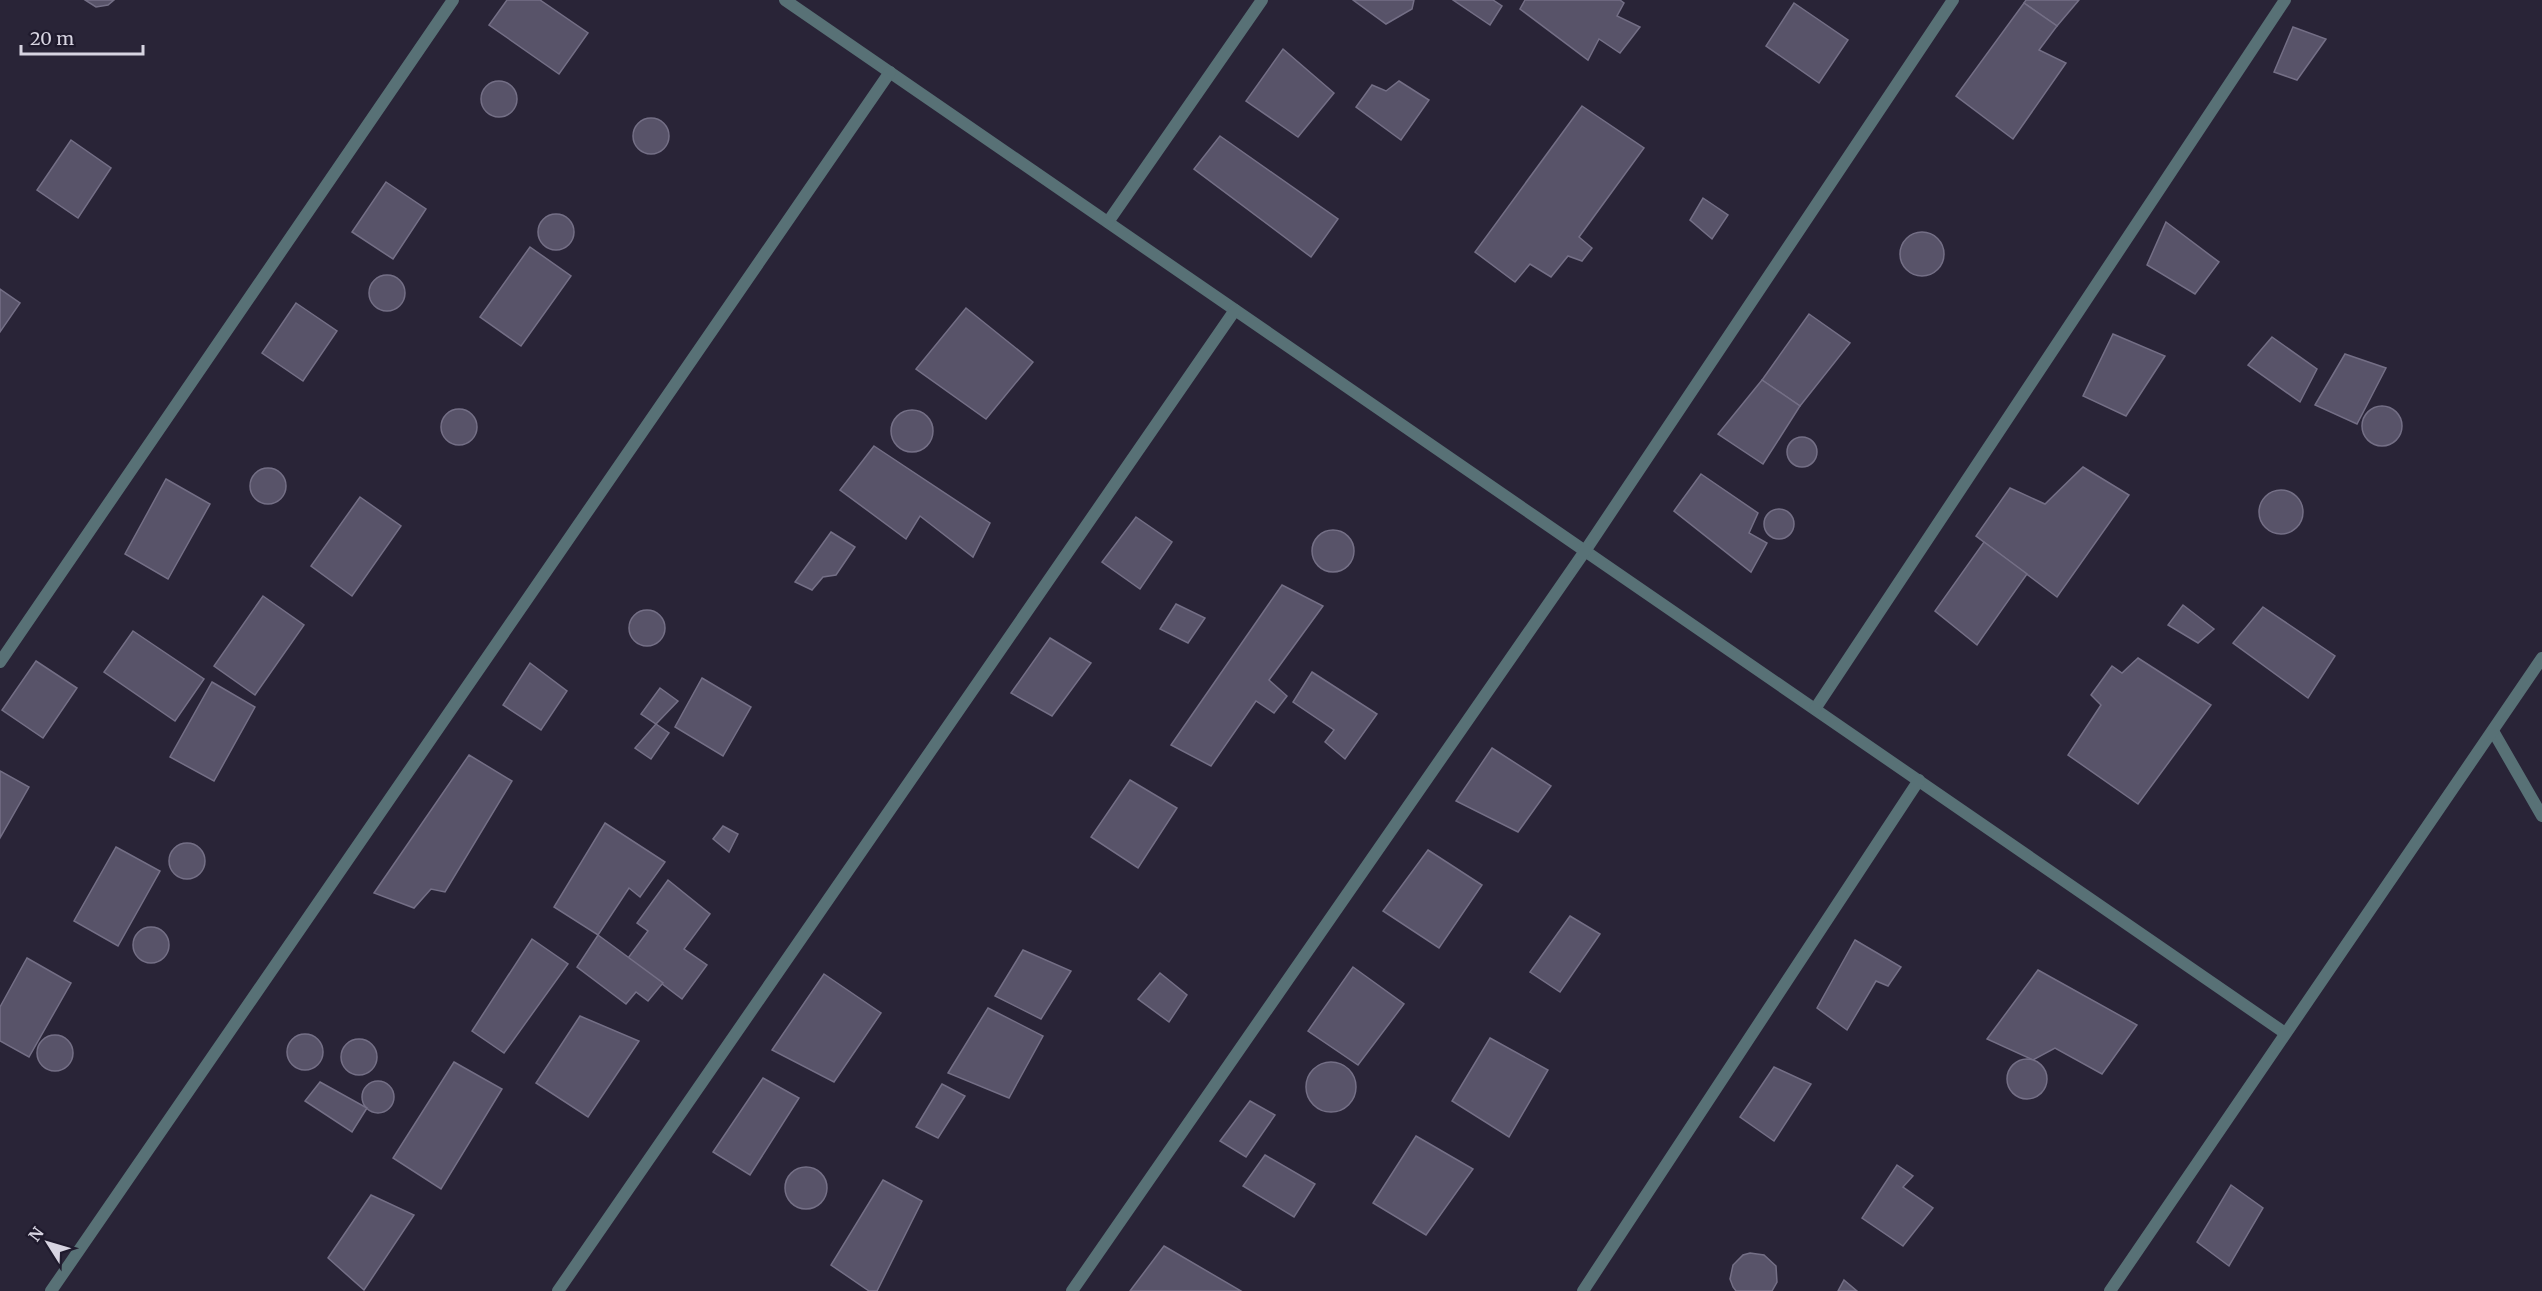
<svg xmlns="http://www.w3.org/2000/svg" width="2542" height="1291" font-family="Merriweather,serif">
	<rect width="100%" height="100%" fill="#292437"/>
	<g fill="#585369" stroke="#746f86" stroke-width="1.5">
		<path d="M85 0H114L108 5 96 7Z"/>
		<path d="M507 0H540L588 33 559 74 489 25Z"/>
		<path d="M1353 0H1414L1412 9 1386 24Z"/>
		<path d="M1453 0H1493L1502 6 1490 25Z"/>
		<path d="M1525 0H1620L1624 3 1617 16 1640 27 1620 53 1599 39 1588 60 1520 9Z"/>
		<path d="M2026 0H2079L2057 26 2024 3Z"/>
		<path d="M1794 3 1848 40 1819 83 1766 46Z"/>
		<path d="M2024 3 2057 26 2039 50 2066 63 2013 139 1956 96Z"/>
		<path d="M2293 27 2326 39 2297 80 2274 72Z"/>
		<path d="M1283 49 1334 93 1298 137 1246 101Z"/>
		<circle cx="499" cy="99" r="18"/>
		<path d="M1399 81 1429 100 1401 140 1356 107 1372 85 1386 91Z"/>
		<path d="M1582 106 1644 148 1579 237 1592 248 1582 261 1568 256 1551 277 1530 264 1515 282 1475 252Z"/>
		<circle cx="651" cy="136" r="18"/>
		<path d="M1220 136 1338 219 1311 257 1194 169Z"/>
		<path d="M71 140 111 168 78 218 37 190Z"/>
		<path d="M386 182 426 209 393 259 352 232Z"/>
		<path d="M1703 198 1728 215 1712 239 1690 220Z"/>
		<circle cx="556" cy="232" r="18"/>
		<path d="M2166 222 2219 262 2195 294 2147 265Z"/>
		<circle cx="1922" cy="254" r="22"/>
		<path d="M530 247 571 276 521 346 480 317Z"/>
		<circle cx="387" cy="293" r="18"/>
		<path d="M0 289 20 303 0 332Z"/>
		<path d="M296 303 337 331 303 381 262 353Z"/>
		<path d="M966 308 1033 362 986 419 916 369Z"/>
		<path d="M1809 314 1850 343 1800 406 1762 380Z"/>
		<path d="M2113 334 2165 356 2126 416 2083 396Z"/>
		<path d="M2272 337 2317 369 2300 402 2248 365Z"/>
		<path d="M2345 354 2386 368 2357 424 2315 405Z"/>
		<path d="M1762 380 1800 406 1763 464 1718 434Z"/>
		<circle cx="2382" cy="426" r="20"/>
		<circle cx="459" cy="427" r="18"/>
		<circle cx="912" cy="431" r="21"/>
		<circle cx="1802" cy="452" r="15"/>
		<path d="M874 446 990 523 973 557 920 516 906 539 840 490Z"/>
		<path d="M2083 467 2129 495 2057 597 1976 536 2010 488 2045 504Z"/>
		<circle cx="268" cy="486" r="18"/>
		<path d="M1701 474 1758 513 1749 533 1767 543 1751 572 1674 511Z"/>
		<path d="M166 479 210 504 168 579 125 554Z"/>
		<circle cx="2281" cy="512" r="22"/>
		<path d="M360 497 401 526 352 596 311 566Z"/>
		<circle cx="1779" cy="524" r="15"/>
		<path d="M1136 517 1172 542 1140 589 1102 562Z"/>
		<circle cx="1333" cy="551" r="21"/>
		<path d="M831 532 855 547 836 575 823 577 812 590 795 582Z"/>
		<path d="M1984 542 2027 574 1977 645 1935 611Z"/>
		<path d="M1282 585 1323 606 1269 680 1287 696 1274 713 1256 701 1211 766 1171 745Z"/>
		<path d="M263 596 304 625 255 695 214 666Z"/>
		<path d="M1176 604 1205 618 1188 643 1160 629Z"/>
		<path d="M2183 605 2214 629 2198 643 2168 625Z"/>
		<path d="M2263 607 2335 656 2308 698 2233 643Z"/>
		<circle cx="647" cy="628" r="18"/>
		<path d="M133 631 204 679 175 721 104 672Z"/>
		<path d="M1050 638 1091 663 1052 716 1011 693Z"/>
		<path d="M2138 658 2211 705 2138 804 2068 755 2101 705 2091 695 2112 666 2122 673Z"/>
		<path d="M36 661 77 688 43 738 2 710Z"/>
		<path d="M530 663 567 691 541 730 503 705Z"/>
		<path d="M1312 672 1377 714 1345 759 1325 742 1334 730 1293 702Z"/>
		<path d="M702 678 751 707 723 756 675 727Z"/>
		<path d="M212 682 255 707 214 781 170 757Z"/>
		<path d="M660 688 678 701 656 724 641 714Z"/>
		<path d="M656 724 669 733 651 759 635 748Z"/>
		<path d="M1492 748 1551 786 1518 832 1456 801Z"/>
		<path d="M469 755 512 781 445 892 431 889 414 908 374 893Z"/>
		<path d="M0 771 29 787 0 838Z"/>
		<path d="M1130 780 1177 808 1138 868 1091 837Z"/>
		<path d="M605 823 665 862 640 897 629 888 598 935 554 907Z"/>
		<path d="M723 826 738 834 729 852 713 839Z"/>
		<circle cx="187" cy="861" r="18"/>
		<path d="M116 847 160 871 118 946 74 921Z"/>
		<path d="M1428 850 1482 885 1439 948 1383 911Z"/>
		<path d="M668 880 710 914 684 949 707 965 682 999 628 958 648 931 637 923Z"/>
		<path d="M1570 916 1600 934 1560 992 1530 972Z"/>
		<circle cx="151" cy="945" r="18"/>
		<path d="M598 935 663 983 648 1001 636 992 626 1004 577 967Z"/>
		<path d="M532 939 568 964 504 1053 472 1031Z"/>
		<path d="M1855 940 1901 967 1888 986 1876 981 1847 1030 1817 1008Z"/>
		<path d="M1023 950 1071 971 1041 1019 995 996Z"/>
		<path d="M27 958 71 983 29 1057 0 1041V1007Z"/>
		<path d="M1353 967 1404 1004 1358 1065 1308 1031Z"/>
		<path d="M2038 970 2137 1025 2102 1074 2055 1048 2033 1060 1987 1039Z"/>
		<path d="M1160 973 1187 995 1169 1022 1138 999Z"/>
		<path d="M824 974 881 1013 834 1082 772 1050Z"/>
		<path d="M988 1008 1043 1036 1009 1098 948 1073Z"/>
		<path d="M580 1016 639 1041 588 1117 536 1083Z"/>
		<circle cx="305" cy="1052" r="18"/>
		<circle cx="55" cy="1053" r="18"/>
		<path d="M1490 1038 1548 1070 1509 1137 1452 1101Z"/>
		<circle cx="359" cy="1057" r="18"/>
		<circle cx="2027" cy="1079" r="20"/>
		<path d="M454 1062 502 1089 441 1189 393 1158Z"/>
		<circle cx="1331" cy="1087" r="25"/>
		<path d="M1774 1067 1811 1084 1774 1141 1740 1117Z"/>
		<path d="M763 1078 799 1098 750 1175 713 1152Z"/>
		<circle cx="378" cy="1097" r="16"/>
		<path d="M320 1082 367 1108 352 1132 305 1101Z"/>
		<path d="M942 1084 965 1096 938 1138 916 1127Z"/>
		<path d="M1250 1101 1275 1115 1246 1157 1220 1141Z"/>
		<path d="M1416 1136 1473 1169 1426 1235 1373 1203Z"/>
		<path d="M1265 1155 1315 1184 1294 1217 1243 1186Z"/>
		<path d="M1897 1165 1913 1176 1903 1187 1933 1208 1903 1246 1862 1218Z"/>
		<circle cx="806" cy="1188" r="21"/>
		<path d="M883 1180 922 1201 877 1291H869L831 1265Z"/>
		<path d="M2231 1185 2263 1208 2229 1266 2197 1242Z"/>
		<path d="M371 1195 414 1215 364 1290 328 1258Z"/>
		<path d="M1164 1246 1241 1291H1130Z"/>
		<path d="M1750 1253 1764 1255 1776 1266 1777 1282 1772 1291H1736L1733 1287 1730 1279 1733 1265 1743 1255Z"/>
		<path d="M1844 1280 1857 1291H1838Z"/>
	</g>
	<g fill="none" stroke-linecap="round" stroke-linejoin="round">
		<g stroke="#587176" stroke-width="12">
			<path d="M785 0 2285 1033"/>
			<path d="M1108 222 1262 0"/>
			<path d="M0 662 453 0"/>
			<path d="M1815 709 2285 0"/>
			<path d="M2493 731 2542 816"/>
			<path d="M51 1291 890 72"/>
			<path d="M558 1291 1235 310"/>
			<path d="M1072 1291 1585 551 1953 0"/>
			<path d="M1583 1291 1919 780"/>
			<path d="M2110 1291 2542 658"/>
		</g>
	</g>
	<g transform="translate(48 1243) rotate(307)" stroke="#1f1a2d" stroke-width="4.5" paint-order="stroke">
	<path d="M0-4.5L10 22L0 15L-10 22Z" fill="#d7d4e1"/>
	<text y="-9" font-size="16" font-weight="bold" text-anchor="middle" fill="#d7d4e1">N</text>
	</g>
	<path d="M21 45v9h122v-9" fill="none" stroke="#d7d4e1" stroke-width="3"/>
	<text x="30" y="45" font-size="18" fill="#d7d4e1" stroke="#1f1a2d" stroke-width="4.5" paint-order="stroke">20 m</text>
</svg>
